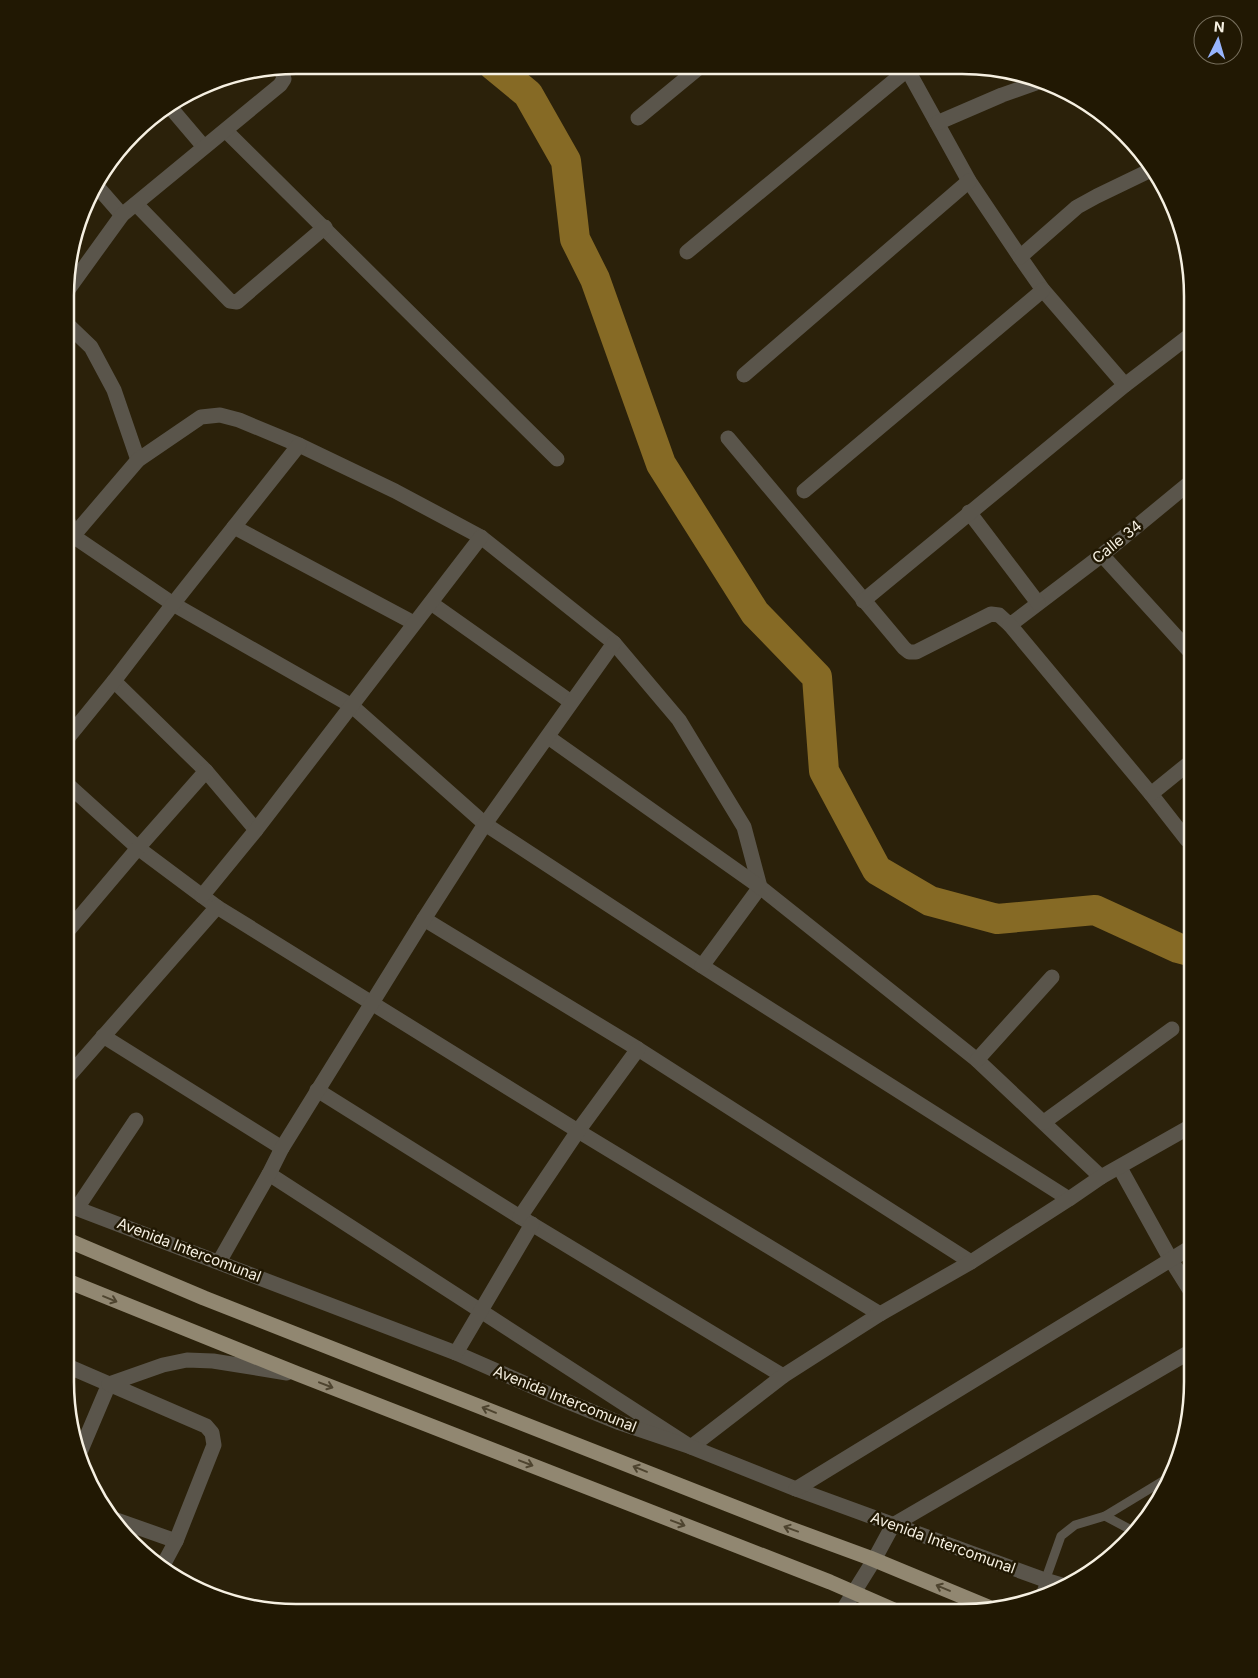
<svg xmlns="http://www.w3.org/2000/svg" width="1258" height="1678" font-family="Inter,sans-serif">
	<rect width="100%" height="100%" fill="#2b210a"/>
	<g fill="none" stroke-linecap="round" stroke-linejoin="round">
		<path stroke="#866a25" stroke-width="30" d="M494 66 528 94 566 161 575 239 595 279 661 464 755 613 817 677 824 771 877 870 930 901 997 919 1095 910 1178 948 1193 952"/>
		<g stroke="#5a554b" stroke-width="9">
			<path d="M1105 1516 1135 1532"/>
			<path d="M1040 1595 1061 1536 1075 1525 1105 1516 1171 1476"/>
		</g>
		<g stroke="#5a554b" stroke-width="15">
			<path d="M906 67 969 181 1020 257 1043 290 1125 385"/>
			<path d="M170 107 204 147"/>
			<path d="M638 118 701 66"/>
			<path d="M937 123 1002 95 1036 83"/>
			<path d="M226 131 557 459"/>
			<path d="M95 184 122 215"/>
			<path d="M136 204 230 301 237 302 325 227"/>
			<path d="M687 252 907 70"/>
			<path d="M1020 257 1077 207 1097 196 1153 169"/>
			<path d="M67 291 122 215 280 85 284 79 281 67"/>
			<path d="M67 324 91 347 114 390 138 460"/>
			<path d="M744 375 969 181"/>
			<path d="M728 438 904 648 909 652H916L991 614 999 615 1010 625 1102 555 1193 480"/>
			<path d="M804 491 1043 290"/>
			<path d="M969 512 1038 603"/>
			<path d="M67 518 73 536 173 604 352 706 485 824 702 966 1069 1199"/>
			<path d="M234 527 414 623"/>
			<path d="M67 543 138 460 201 417 220 415 239 420 299 445 395 491 481 537 614 643 679 720 744 827 760 887 702 966"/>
			<path d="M1102 555 1193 655"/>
			<path d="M863 601 1125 385 1193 333"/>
			<path d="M431 603 571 702"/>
			<path d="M1010 625 1151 794 1187 840"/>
			<path d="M114 681 206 771 256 830"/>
			<path d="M548 737 760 887 977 1060 1101 1177"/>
			<path d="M66 740 114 681 173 604 299 445"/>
			<path d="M66 783 138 848 217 907 578 1131 880 1314"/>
			<path d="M1151 794 1193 760"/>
			<path d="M202 896 256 830 481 537"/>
			<path d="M424 919 638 1049 971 1262"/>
			<path d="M66 933 138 848 206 771"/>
			<path d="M103 1036 282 1148"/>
			<path d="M977 1060 1052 977"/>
			<path d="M66 1079 217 907"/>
			<path d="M317 1090 520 1217 783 1376"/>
			<path d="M1044 1122 1172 1029"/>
			<path d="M1120 1168 1171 1260 1193 1295"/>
			<path d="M269 1174 691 1447 783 1376 880 1314 971 1262 1069 1199 1101 1177 1193 1125"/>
			<path d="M65 1204 456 1353 556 1397 620 1423 691 1447 796 1489 1045 1580 1068 1587"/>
			<path d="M77 1208 136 1120"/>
			<path d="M520 1217 578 1131 638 1049"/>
			<path d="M219 1262 269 1174 282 1148 424 919 485 824 614 643"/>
			<path d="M456 1353 532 1224"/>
			<path d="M65 1365 109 1384 81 1450"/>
			<path d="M796 1489 1193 1246"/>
			<path d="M111 1518 176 1541"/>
			<path d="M161 1569 176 1541 214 1445 212 1433 206 1426 109 1384 163 1365 187 1360 213 1361 287 1373"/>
			<path d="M841 1613 874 1560 893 1525 1193 1350"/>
		</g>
		<g stroke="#918771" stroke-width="15">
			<path d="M65 1239 204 1298 783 1526 870 1558 988 1607"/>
			<path d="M65 1280 298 1374 830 1582 901 1613"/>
		</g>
	</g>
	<defs><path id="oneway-shaft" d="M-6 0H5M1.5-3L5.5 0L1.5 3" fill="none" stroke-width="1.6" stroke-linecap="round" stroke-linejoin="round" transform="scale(1.25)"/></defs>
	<g stroke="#4e442f">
		<use href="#oneway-shaft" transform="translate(110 1299) rotate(22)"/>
		<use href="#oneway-shaft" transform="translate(326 1385) rotate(21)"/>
		<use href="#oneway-shaft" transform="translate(489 1410) rotate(-158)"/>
		<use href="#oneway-shaft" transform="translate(526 1463) rotate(21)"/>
		<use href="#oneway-shaft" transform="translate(640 1469) rotate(-158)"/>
		<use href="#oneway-shaft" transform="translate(678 1523) rotate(21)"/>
		<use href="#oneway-shaft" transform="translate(791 1529) rotate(-160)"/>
		<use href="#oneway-shaft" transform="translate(943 1588) rotate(-157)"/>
	</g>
	<g text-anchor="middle" stroke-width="5" stroke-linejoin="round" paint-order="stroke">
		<g font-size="15" fill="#f6f0e2" stroke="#211803">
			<text transform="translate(1117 542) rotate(-39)" y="5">Calle 34</text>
			<text transform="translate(189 1250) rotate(21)" y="5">Avenida Intercomunal</text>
			<text transform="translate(565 1399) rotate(22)" y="5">Avenida Intercomunal</text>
			<text transform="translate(943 1543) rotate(20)" y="5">Avenida Intercomunal</text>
		</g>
	</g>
	<path d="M0 0H1258V1678H0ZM296 74H962A222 222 0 0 1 1184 296V1382A222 222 0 0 1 962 1604H296A222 222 0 0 1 74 1382V296A222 222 0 0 1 296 74Z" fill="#211803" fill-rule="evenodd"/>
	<path fill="none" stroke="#f6f0e2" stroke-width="2.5" d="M296 74H962A222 222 0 0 1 1184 296V1382A222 222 0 0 1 962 1604H296A222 222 0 0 1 74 1382V296A222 222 0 0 1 296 74Z"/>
	<g transform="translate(1218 40) rotate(5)"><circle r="24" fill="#211803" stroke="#766e5c"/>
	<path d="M0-4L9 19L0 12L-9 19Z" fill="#98b5fd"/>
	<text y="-8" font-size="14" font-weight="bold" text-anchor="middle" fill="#f6f0e2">N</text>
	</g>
</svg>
